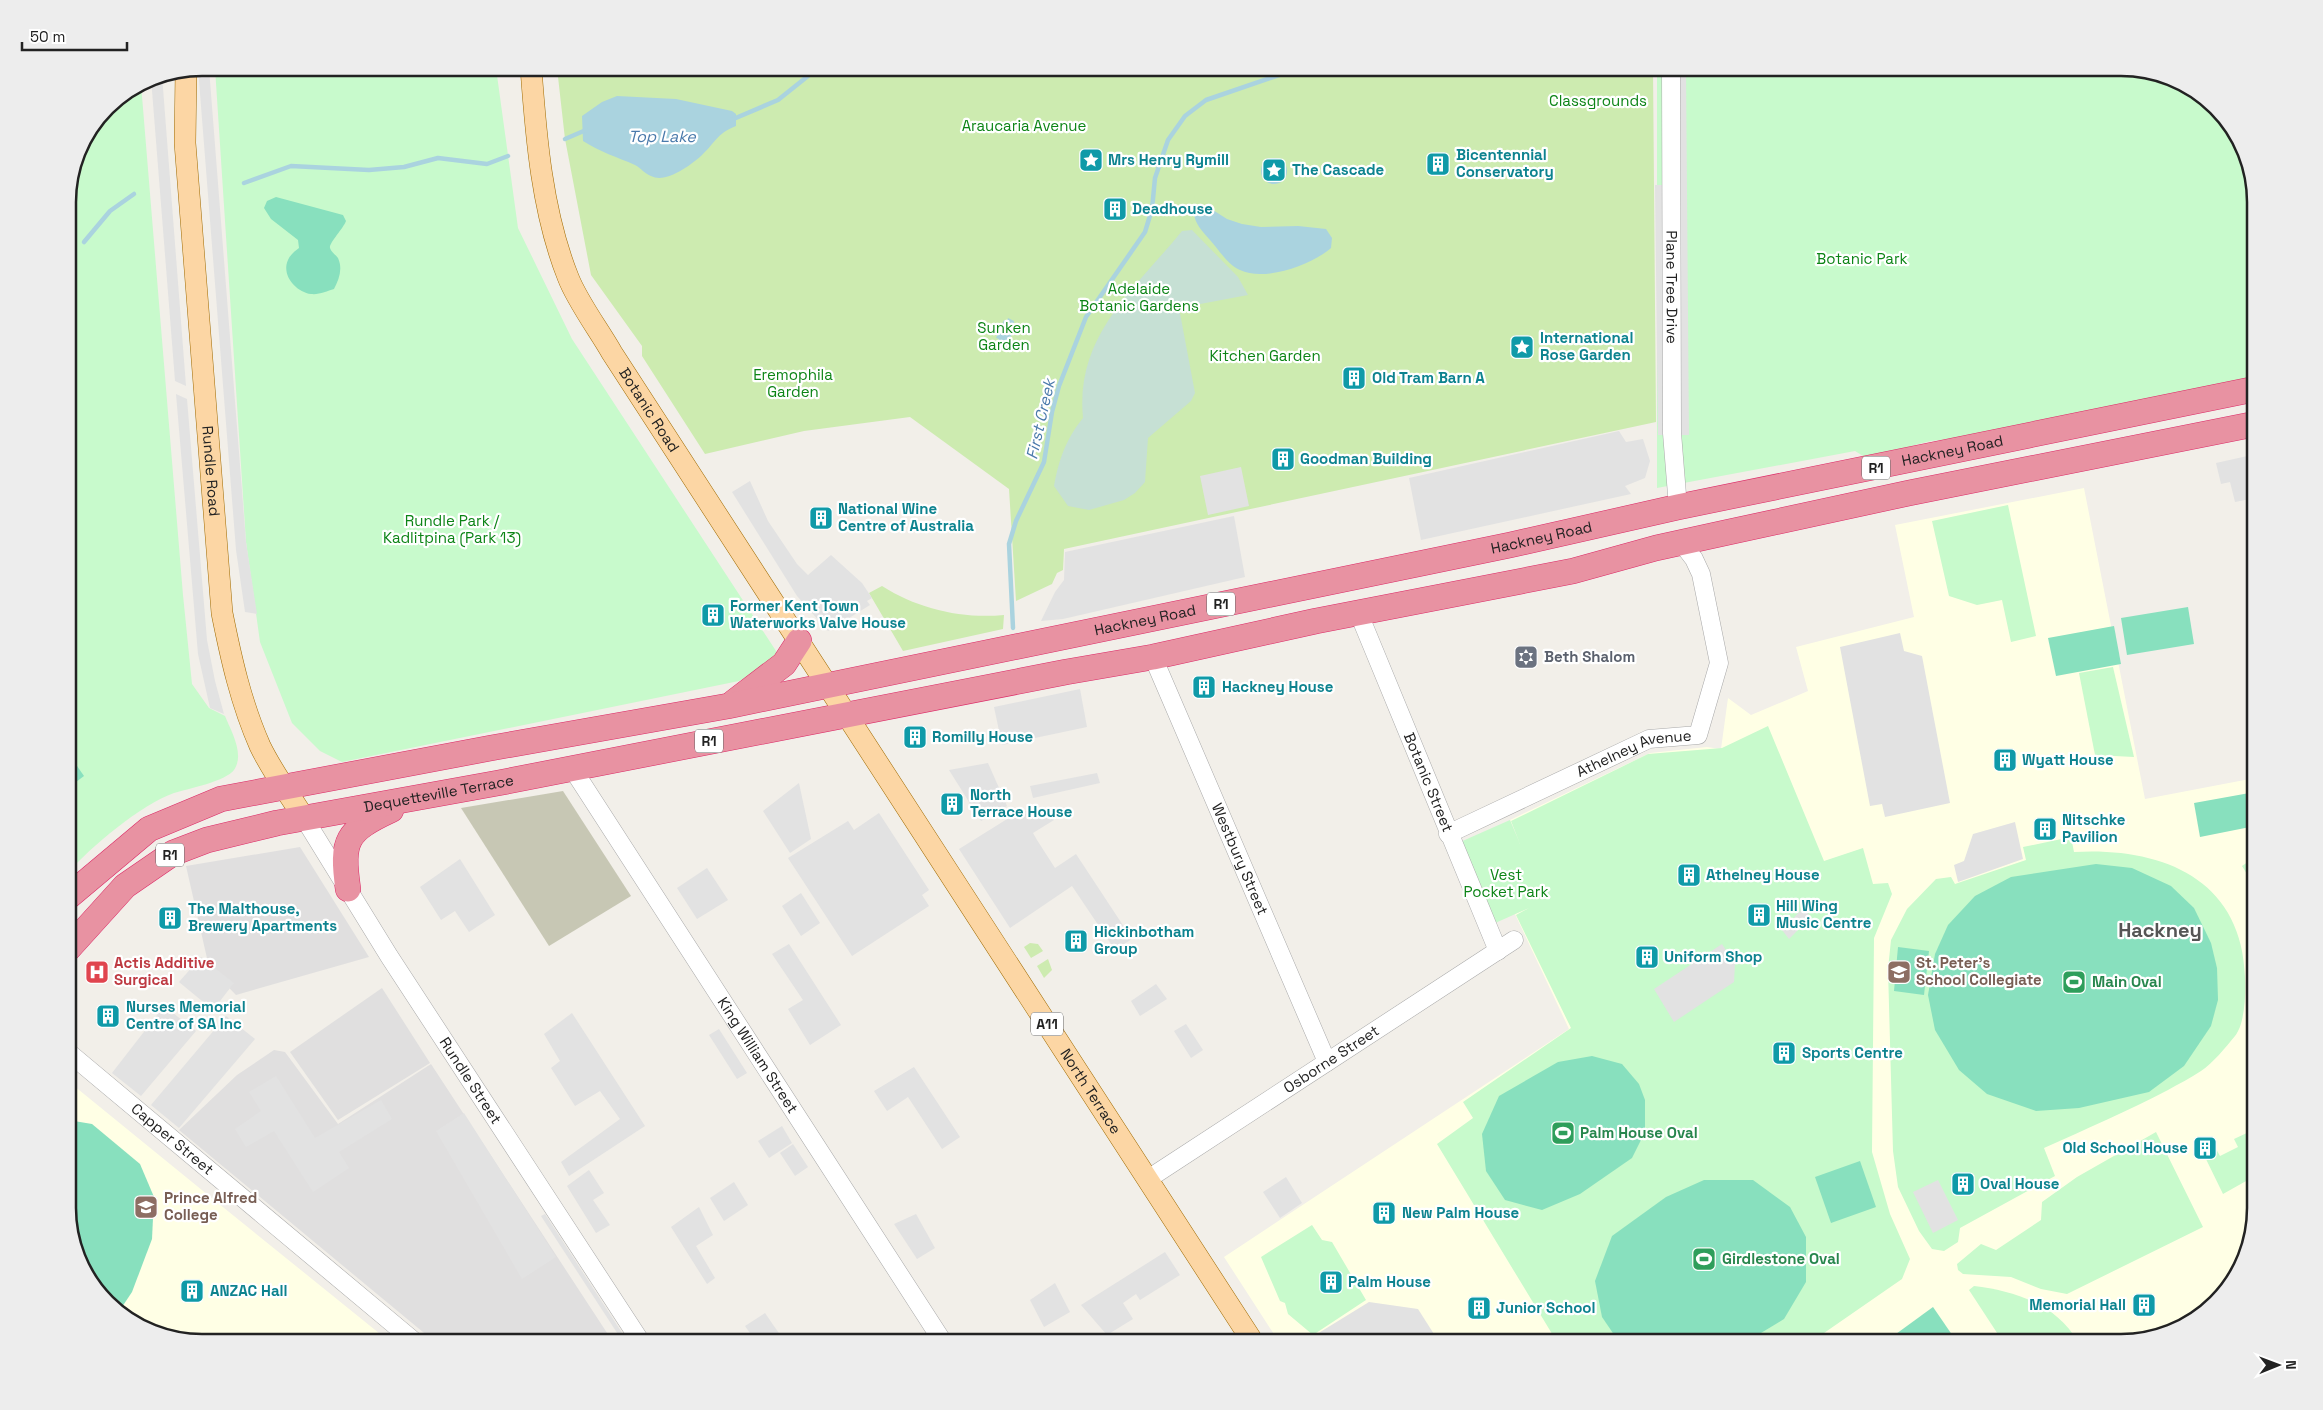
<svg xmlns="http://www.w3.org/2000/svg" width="2323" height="1410" font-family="'Space Grotesk',sans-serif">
	<rect width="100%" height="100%" fill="#f2efe9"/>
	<g fill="#e0dfdf">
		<path d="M300 847 369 957 236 995 209 967 186 866Z"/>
		<path d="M382 988 430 1063 338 1120 290 1052Z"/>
		<path d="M274 1050 285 1052 338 1124 431 1064 613 1342H435L179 1130 237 1075Z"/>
	</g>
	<g fill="#ffffe5">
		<path d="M2084 488 2145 799 2255 778V1208L2237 1275 2188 1325 2121 1342H1279L1224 1257 1569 1029 1515 914 1545 901 1510 820 1650 753 1707 747 1721 749 1728 698 1751 715 1808 691 1796 647 1914 617 1895 525Z"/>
		<path d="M68 1081 208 1195 390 1342H202L135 1324 86 1275 68 1217Z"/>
	</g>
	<path fill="#c7c7b4" d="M563 791 631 896 549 946 461 808Z"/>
	<g fill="#cdebb0">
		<path d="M557 68H1653L1656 422 1064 549 1063 570 1057 573 1052 584 1016 601 1009 489 910 417 804 431 705 454 642 356V346L591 275 565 139Z"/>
		<path d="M882 586C918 609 962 619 1004 615L1003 629 903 651 869 593Z"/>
		<path d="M1030 943 1038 944 1043 951 1031 958 1024 947Z"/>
		<path d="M1048 959 1052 970 1044 978 1037 966Z"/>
	</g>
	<path fill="#c6e0d4" d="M1192 230 1238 277 1248 295 1179 308 1195 393 1191 401 1148 438 1145 482 1135 493 1124 500 1089 510 1068 506 1054 486C1059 459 1066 439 1083 418 1075 335 1135 289 1182 231Z"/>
	<g fill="#c8facc">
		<path d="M215 68H496L518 228 572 339 778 654 758 671 739 681 342 762 320 751 292 723 260 642 246 542Z"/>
		<path d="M1657 68H2121L2188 86 2237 135 2255 193V382L1963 441C1930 434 1899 453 1868 459L1855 451 1657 488Z"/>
		<path d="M141 84 183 595 192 684 209 708 225 716C231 731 245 754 234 770 226 781 188 789 174 793 142 804 90 847 68 873V193L78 150 107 107Z"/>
		<path d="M2008 505 2036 636 2011 642 2002 600 1977 605 1949 596 1932 521Z"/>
		<path d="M2113 667 2134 757 2095 755 2079 673Z"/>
		<path d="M1768 726 1824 861 1863 848 1873 884 1888 883 1892 894 1874 938 1872 1152 1890 1214 1910 1259 1902 1279 1811 1342H1557L1437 1144 1473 1118 1463 1102 1571 1028 1516 915 1529 908 1493 924 1458 843 1510 820 1520 844 1511 821 1648 754 1722 748Z"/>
		<path d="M2071 837 2074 852C2161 847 2242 878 2245 977 2246 992 2245 1024 2235 1036 2226 1047 2213 1063 2201 1071 2191 1078 2178 1084 2168 1090 2128 1111 2086 1129 2044 1148L2055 1176 1960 1228 1958 1242 1944 1251 1932 1249 1919 1231 1898 1187 1893 1151 1888 969 1891 940 1907 909 1936 879 1951 877 1955 884 2026 860 2023 847Z"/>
		<path d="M2255 857V887L2242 866Z"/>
		<path d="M2251 1131 2255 1140V1176L2223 1194 2204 1155 2216 1149 2220 1156 2238 1147 2234 1139Z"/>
		<path d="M2156 1132 2203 1227 2067 1294 2041 1289 2011 1277 1963 1274 1958 1270 1957 1264 1981 1244 1996 1250 2041 1220 2042 1202 2077 1177Z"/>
		<path d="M1312 1225 1322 1240 1332 1242 1366 1300 1313 1335 1288 1314 1285 1303 1280 1301 1261 1257Z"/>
		<path d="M1974 1286C2015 1291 2056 1304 2078 1342H2003L1969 1290Z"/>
	</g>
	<g fill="#88e0be">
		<path d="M276 197 343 215 346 221C343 229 329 243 330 248 331 252 336 255 338 258 343 269 339 279 334 289 327 291 319 295 311 294 296 292 281 275 288 260 290 255 295 251 299 248L298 240 271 219 264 208 267 201Z"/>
		<path d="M2188 607 2194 644 2127 655 2121 618Z"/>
		<path d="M2114 626 2121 664 2056 676 2048 638Z"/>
		<path d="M68 753 84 776 68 788Z"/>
		<path d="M2255 792V826L2200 837 2194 803Z"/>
		<path d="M2096 864 2132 868 2171 886 2194 908 2211 943 2217 968 2218 1000 2211 1026 2184 1066 2149 1092 2079 1108 2036 1111 1987 1094 1959 1070 1935 1030 1928 995 1935 954 1948 925 1975 896 2011 877Z"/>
		<path d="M1898 947 1929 951 1924 995 1894 991Z"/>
		<path d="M1592 1056 1622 1064 1639 1084 1645 1100V1132L1632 1158 1580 1194 1542 1210 1505 1200 1486 1171 1482 1134 1499 1096 1558 1062Z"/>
		<path d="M68 1120 92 1124 140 1164 154 1197 152 1239 132 1292 120 1310 86 1275 68 1217Z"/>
		<path d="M1860 1161 1876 1207 1831 1223 1815 1177Z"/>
		<path d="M1704 1180H1753L1790 1207 1806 1237V1282L1784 1319 1746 1342H1619L1602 1317 1595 1281 1612 1236 1666 1197Z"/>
		<path d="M1933 1307 1957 1342H1885Z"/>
	</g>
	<g fill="#e2e2e2">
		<path d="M198 68H209L246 542 257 614 245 612 236 550Z"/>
		<path d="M1668 68H1686L1689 435H1658L1655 185H1668Z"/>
		<path d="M162 75 186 386 175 381 151 78Z"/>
		<path d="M176 394 187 399 207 640 215 681 224 714 210 708 198 654Z"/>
		<path d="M1619 431 1626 442 1643 439 1650 461 1645 478 1625 486 1631 494 1421 540 1409 478Z"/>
		<path d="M2252 455 2255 472V498L2235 502 2230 482 2221 484 2216 463Z"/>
		<path d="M1241 467 1249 506 1208 515 1200 476Z"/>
		<path d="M750 481 768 521 797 564 808 575 831 555 862 583 872 598 867 601 870 605 828 631 797 596 732 492Z"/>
		<path d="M1234 516 1245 577 1063 619 1041 621 1055 592 1064 580 1065 552Z"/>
		<path d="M1900 633 1904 651 1922 656 1950 803 1885 817 1882 804 1870 806 1840 647Z"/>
		<path d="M1080 689 1087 727 1002 745 994 707Z"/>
		<path d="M988 763 1007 806 981 821 949 770Z"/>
		<path d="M1097 773 1100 783 1033 798 1030 786Z"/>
		<path d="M799 783 811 839 790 853 763 811Z"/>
		<path d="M1020 811H1050L1054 820 1033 833 1037 840 1055 868 1076 854 1132 939 1115 950 1072 886 1010 928 959 849Z"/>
		<path d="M879 813 929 890 922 895 929 906 852 956 788 858 848 821 854 830Z"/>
		<path d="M2015 822 2023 859 1958 882 1954 865 1964 861 1973 834Z"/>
		<path d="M460 859 495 915 469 932 455 911 441 920 420 887Z"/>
		<path d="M707 868 728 900 697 919 677 888Z"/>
		<path d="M801 893 820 923 801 936 782 906Z"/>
		<path d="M1803 908 1811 917 1789 939 1782 930Z"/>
		<path d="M789 944 841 1025 810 1045 788 1009 803 1000 772 954Z"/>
		<path d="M1722 944 1735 964 1734 982 1674 1022 1654 989Z"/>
		<path d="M201 957 234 983 213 1010 179 982Z"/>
		<path d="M1156 984 1167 999 1140 1016 1131 1001Z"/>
		<path d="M164 1006 196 1031 141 1096 112 1073Z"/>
		<path d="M572 1013 645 1126 569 1176 561 1162 620 1119 600 1091 575 1106 551 1068 560 1061 544 1034Z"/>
		<path d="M226 1016 255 1039 179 1128 151 1105Z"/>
		<path d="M1186 1024 1203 1050 1191 1058 1174 1031Z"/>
		<path d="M719 1029 747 1073 737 1079 709 1035Z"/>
		<path d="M914 1067 960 1137 942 1149 908 1097 887 1111 874 1091Z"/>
		<path d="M276 1076 315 1138 381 1100 392 1119 339 1152 349 1168 313 1192 274 1131 246 1147 235 1129 261 1111 249 1092Z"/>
		<path d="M464 1113 556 1257 522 1279 436 1131Z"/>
		<path d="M782 1126 792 1143 769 1158 758 1141Z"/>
		<path d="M793 1144 808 1167 795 1176 780 1153Z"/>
		<path d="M589 1170 604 1193 593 1200 610 1225 596 1233 567 1186Z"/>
		<path d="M1286 1177 1302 1203 1280 1218 1263 1192Z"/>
		<path d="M1938 1180 1958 1220 1933 1233 1913 1192Z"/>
		<path d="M734 1182 748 1205 724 1221 710 1198Z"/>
		<path d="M699 1207 713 1235 696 1246 715 1278 707 1284 671 1227Z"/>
		<path d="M545 1214 628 1342H623L541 1216Z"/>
		<path d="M916 1214 935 1248 917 1259 894 1224Z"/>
		<path d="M1165 1252 1180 1275 1140 1300 1136 1294 1123 1303 1133 1319 1107 1335 1081 1305Z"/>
		<path d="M1055 1283 1070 1312 1044 1327 1030 1300Z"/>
		<path d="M1369 1302 1418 1309 1439 1342H1304Z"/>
		<path d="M765 1313 785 1342H756L745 1326Z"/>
	</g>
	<g fill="#aad3df">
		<path d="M617 96 676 99 732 111 736 114V126C716 134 716 142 702 155 691 165 666 184 651 176 645 174 641 168 635 165 617 157 600 152 583 141L582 116 602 102Z"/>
		<circle cx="1274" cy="171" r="13"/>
		<path d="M1205 205 1227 219 1242 224 1261 227 1298 226 1326 229 1332 238 1331 248C1312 265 1264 282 1240 270 1228 265 1219 250 1210 240 1201 230 1191 220 1195 206Z"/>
		<path d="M1008 318 1014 321V324L1016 325 1008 343 1005 342 1004 344 997 342 999 339 996 338 1004 320 1007 321Z"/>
	</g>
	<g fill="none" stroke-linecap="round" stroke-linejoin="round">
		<g stroke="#aad3df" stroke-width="4.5">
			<path d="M731 120 778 100 818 68"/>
			<path d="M565 139 586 130"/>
			<path d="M244 183 291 166 369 170 404 167 438 158 487 164 508 156"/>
			<path d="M84 242 110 211 134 194"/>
			<path d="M1013 628 1009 544 1016 521 1044 462 1052 412 1059 386 1086 317 1145 232 1152 209 1155 178 1168 140 1185 116 1206 100 1285 73 1288 68"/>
		</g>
		<g stroke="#a9a9a9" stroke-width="19">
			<g id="minor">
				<path id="s1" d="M1671 68 1672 433 1678 507"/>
				<path id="s2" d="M1359 614 1498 951"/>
				<path id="s3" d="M1153 657 1327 1062"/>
				<path id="s4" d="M572 768 943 1342"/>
				<path id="s5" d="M304 818 389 956 641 1342"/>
				<path id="s6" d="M1448 834 1649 739 1698 735 1719 663 1701 574 1694 559 1681 542"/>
				<path id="s7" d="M68 1052 415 1342"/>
				<path id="s8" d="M1148 1179 1514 940"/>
			</g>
		</g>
		<g stroke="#a06b00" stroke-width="22">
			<g id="major">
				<path id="s9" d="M531 68C536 137 542 212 568 277 577 301 599 330 612 353L1253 1342"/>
				<path id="s10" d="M186 71 185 143 222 613C231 658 241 703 260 746 272 771 289 794 304 818"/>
			</g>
		</g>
		<g stroke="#dc2a67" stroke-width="26">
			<g id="highway">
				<path d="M734 702 784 664 799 641"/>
				<path d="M348 889C341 840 346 831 391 810"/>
				<path id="s11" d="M68 897 149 829 221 799 491 748 728 706 1510 545 1678 507 2255 389"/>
				<path id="s12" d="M68 949 125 886 173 853 207 840 277 823 498 783 1066 672 1153 657 1316 621 1573 571 1656 548 1729 532 1909 493 2255 424"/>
			</g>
		</g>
		<use href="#minor" stroke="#fff" stroke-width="18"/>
		<use href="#major" stroke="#fcd6a4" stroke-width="21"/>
		<use href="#highway" stroke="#e892a2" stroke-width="25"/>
	</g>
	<defs>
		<g id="sight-square" transform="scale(1.25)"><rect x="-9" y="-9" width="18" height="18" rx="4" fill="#0f9aa8" stroke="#fff"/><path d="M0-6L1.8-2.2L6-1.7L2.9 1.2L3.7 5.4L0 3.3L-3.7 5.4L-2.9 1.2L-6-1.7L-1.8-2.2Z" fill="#fff"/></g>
		<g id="building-square" transform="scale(1.25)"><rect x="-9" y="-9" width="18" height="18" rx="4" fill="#0f9aa8" stroke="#fff"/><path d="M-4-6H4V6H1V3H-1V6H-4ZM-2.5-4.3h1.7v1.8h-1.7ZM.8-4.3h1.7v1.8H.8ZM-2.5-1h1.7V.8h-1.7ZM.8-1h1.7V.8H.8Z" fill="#fff"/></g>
		<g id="synagogue-square" transform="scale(1.25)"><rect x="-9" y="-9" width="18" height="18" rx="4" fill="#6b7280" stroke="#fff"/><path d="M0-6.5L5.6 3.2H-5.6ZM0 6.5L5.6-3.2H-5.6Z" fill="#fff"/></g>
		<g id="hospital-square" transform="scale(1.25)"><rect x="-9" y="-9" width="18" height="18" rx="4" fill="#e0444e" stroke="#fff"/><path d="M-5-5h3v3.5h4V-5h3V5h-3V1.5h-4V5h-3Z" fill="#fff"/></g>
		<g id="school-square" transform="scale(1.25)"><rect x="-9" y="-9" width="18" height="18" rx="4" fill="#8d6e63" stroke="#fff"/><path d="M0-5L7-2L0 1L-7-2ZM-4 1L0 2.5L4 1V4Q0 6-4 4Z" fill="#fff"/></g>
		<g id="stadium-square" transform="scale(1.25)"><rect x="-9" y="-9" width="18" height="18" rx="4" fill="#2e9e5b" stroke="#fff"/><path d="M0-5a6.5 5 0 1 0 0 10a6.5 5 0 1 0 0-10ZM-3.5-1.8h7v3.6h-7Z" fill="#fff"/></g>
	</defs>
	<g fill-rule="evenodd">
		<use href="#sight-square" x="1091" y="160"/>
		<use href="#building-square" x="1438" y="164"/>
		<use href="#sight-square" x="1274" y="170"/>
		<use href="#building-square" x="1115" y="209"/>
		<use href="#sight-square" x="1522" y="347"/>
		<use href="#building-square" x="1354" y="378"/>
		<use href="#building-square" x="1283" y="459"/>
		<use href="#building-square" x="821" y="518"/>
		<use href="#building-square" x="713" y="615"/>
		<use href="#synagogue-square" x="1526" y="657"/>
		<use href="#building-square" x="1204" y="687"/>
		<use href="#building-square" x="915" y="737"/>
		<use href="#building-square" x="2005" y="760"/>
		<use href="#building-square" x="952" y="804"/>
		<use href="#building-square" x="2045" y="829"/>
		<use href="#building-square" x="1689" y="875"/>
		<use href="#building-square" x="1759" y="915"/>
		<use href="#building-square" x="170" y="918"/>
		<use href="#building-square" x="1076" y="941"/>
		<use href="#building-square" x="1647" y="957"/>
		<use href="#hospital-square" x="97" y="972"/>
		<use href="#school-square" x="1899" y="972"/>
		<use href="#stadium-square" x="2074" y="982"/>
		<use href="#building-square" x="108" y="1016"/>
		<use href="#building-square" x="1784" y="1053"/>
		<use href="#stadium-square" x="1563" y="1133"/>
		<use href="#building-square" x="2205" y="1148"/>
		<use href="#building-square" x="1963" y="1184"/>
		<use href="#school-square" x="146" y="1207"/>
		<use href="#building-square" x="1384" y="1213"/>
		<use href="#stadium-square" x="1704" y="1259"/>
		<use href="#building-square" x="1331" y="1282"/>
		<use href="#building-square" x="192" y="1291"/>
		<use href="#building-square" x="2144" y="1305"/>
		<use href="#building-square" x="1479" y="1308"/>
	</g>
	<g text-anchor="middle" stroke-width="4.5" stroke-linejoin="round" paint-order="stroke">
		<g fill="#fff" stroke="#646464" stroke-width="1">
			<rect x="1862" y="456.5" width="28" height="23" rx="4"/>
			<rect x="1207" y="592.5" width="28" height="23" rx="4"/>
			<rect x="695" y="729.5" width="28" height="23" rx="4"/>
			<rect x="156" y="843.5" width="28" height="23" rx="4"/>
			<rect x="1031" y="1012.5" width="32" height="23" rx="4"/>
		</g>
		<g font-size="14" font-weight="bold" fill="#222">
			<text x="1876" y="473">R1</text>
			<text x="1221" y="609">R1</text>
			<text x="709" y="746">R1</text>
			<text x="170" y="860">R1</text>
			<text x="1047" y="1029">A11</text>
		</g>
		<g font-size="15" fill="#0c8416" stroke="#fff">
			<text x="1598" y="106">Classgrounds</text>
			<text x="1024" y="131">Araucaria Avenue</text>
			<text x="1862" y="264">Botanic Park</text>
			<text x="1139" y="294">Adelaide<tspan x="1139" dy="17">Botanic Gardens</tspan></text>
			<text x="1004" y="333">Sunken<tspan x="1004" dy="17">Garden</tspan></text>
			<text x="1265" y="361">Kitchen Garden</text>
			<text x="793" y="380">Eremophila<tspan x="793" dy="17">Garden</tspan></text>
			<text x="452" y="526">Rundle Park /<tspan x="452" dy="17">Kadlitpina (Park 13)</tspan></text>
			<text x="1506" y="880">Vest<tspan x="1506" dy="17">Pocket Park</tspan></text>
		</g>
		<g font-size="15" font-weight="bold" fill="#0d838f" stroke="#fff" text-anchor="start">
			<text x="1456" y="160">Bicentennial<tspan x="1456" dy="17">Conservatory</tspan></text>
			<text x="1108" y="165">Mrs Henry Rymill</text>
			<text x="1292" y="175">The Cascade</text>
			<text x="1132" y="214">Deadhouse</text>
			<text x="1540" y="343">International<tspan x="1540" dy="17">Rose Garden</tspan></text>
			<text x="1372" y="383">Old Tram Barn A</text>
			<text x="1300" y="464">Goodman Building</text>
			<text x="838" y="514">National Wine<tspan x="838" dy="17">Centre of Australia</tspan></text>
			<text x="730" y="611">Former Kent Town<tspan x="730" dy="17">Waterworks Valve House</tspan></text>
			<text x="1222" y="692">Hackney House</text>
			<text x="932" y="742">Romilly House</text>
			<text x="2022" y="765">Wyatt House</text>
			<text x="970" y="800">North<tspan x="970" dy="17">Terrace House</tspan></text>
			<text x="2062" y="825">Nitschke<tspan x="2062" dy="17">Pavilion</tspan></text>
			<text x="1706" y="880">Athelney House</text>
			<text x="1776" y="911">Hill Wing<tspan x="1776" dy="17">Music Centre</tspan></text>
			<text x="188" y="914">The Malthouse,<tspan x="188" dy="17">Brewery Apartments</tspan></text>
			<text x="1094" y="937">Hickinbotham<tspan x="1094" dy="17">Group</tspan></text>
			<text x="1664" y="962">Uniform Shop</text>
			<text x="126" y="1012">Nurses Memorial<tspan x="126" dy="17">Centre of SA Inc</tspan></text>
			<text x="1802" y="1058">Sports Centre</text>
			<text x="2188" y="1153" text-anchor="end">Old School House</text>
			<text x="1980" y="1189">Oval House</text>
			<text x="1402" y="1218">New Palm House</text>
			<text x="1348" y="1287">Palm House</text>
			<text x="210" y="1296">ANZAC Hall</text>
			<text x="2126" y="1310" text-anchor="end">Memorial Hall</text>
			<text x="1496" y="1313">Junior School</text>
		</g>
		<g font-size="15" fill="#222" stroke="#fff">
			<text dy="5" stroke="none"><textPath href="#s1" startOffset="219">Plane Tree Drive</textPath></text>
			<text dy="5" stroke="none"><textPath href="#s9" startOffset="369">Botanic Road</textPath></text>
			<text dy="5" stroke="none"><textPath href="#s11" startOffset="1950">Hackney Road</textPath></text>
			<text dy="5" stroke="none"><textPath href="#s10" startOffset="401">Rundle Road</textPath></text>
			<text dy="5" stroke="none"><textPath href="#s11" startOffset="1530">Hackney Road</textPath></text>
			<text dy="5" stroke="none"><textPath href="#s11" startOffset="1125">Hackney Road</textPath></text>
			<text dy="5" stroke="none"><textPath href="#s6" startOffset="204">Athelney Avenue</textPath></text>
			<text dy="5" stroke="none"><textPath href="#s2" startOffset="182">Botanic Street</textPath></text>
			<text dy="5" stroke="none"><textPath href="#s12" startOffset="416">Dequetteville Terrace</textPath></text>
			<text dy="5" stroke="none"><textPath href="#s3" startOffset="220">Westbury Street</textPath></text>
			<text dy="5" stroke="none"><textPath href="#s4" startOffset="342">King William Street</textPath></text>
			<text dy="5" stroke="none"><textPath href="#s8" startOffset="219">Osborne Street</textPath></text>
			<text dy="5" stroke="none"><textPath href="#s5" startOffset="311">Rundle Street</textPath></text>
			<text dy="5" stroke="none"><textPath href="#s9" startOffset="1181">North Terrace</textPath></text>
			<text dy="5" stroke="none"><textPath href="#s7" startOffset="136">Capper Street</textPath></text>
		</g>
		<g font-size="15" font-weight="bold" fill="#5b616d" stroke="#fff" text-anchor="start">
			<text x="1544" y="662">Beth Shalom</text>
		</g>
		<g font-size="15" font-weight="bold" fill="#be3a42" stroke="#fff" text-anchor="start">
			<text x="114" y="968">Actis Additive<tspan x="114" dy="17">Surgical</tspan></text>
		</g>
		<g font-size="15" font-weight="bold" fill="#785e54" stroke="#fff" text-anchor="start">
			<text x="1916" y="968">St. Peter's<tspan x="1916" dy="17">School Collegiate</tspan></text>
			<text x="164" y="1203">Prince Alfred<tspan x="164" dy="17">College</tspan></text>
		</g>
		<g font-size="15" font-weight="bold" fill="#27864d" stroke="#fff" text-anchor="start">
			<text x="2092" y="987">Main Oval</text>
			<text x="1580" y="1138">Palm House Oval</text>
			<text x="1722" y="1264">Girdlestone Oval</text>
		</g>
		<g font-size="16" font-style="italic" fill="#4a7aab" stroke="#fff">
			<text x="662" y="142">Top Lake</text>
			<text transform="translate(1040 419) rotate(-77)" y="6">First Creek</text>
		</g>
		<g font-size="20" font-weight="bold" fill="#555" stroke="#fff">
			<text x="2160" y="937">Hackney</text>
		</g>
	</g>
	<path d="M0 0H2323V1410H0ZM202 76H2121A126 126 0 0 1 2247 202V1208A126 126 0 0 1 2121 1334H202A126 126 0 0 1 76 1208V202A126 126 0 0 1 202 76Z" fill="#ededed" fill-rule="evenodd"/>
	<path fill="none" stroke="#222" stroke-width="2.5" d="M202 76H2121A126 126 0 0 1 2247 202V1208A126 126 0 0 1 2121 1334H202A126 126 0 0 1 76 1208V202A126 126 0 0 1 202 76Z"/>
	<g transform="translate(2278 1365) rotate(89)" stroke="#ffffff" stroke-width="4" paint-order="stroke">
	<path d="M0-4L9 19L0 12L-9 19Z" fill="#222222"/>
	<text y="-8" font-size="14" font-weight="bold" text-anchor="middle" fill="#222222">N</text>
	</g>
	<path d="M22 42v8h105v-8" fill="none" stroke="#222222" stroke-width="2.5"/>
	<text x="30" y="42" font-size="15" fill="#222222" stroke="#ffffff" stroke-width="4" paint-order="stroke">50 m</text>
</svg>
